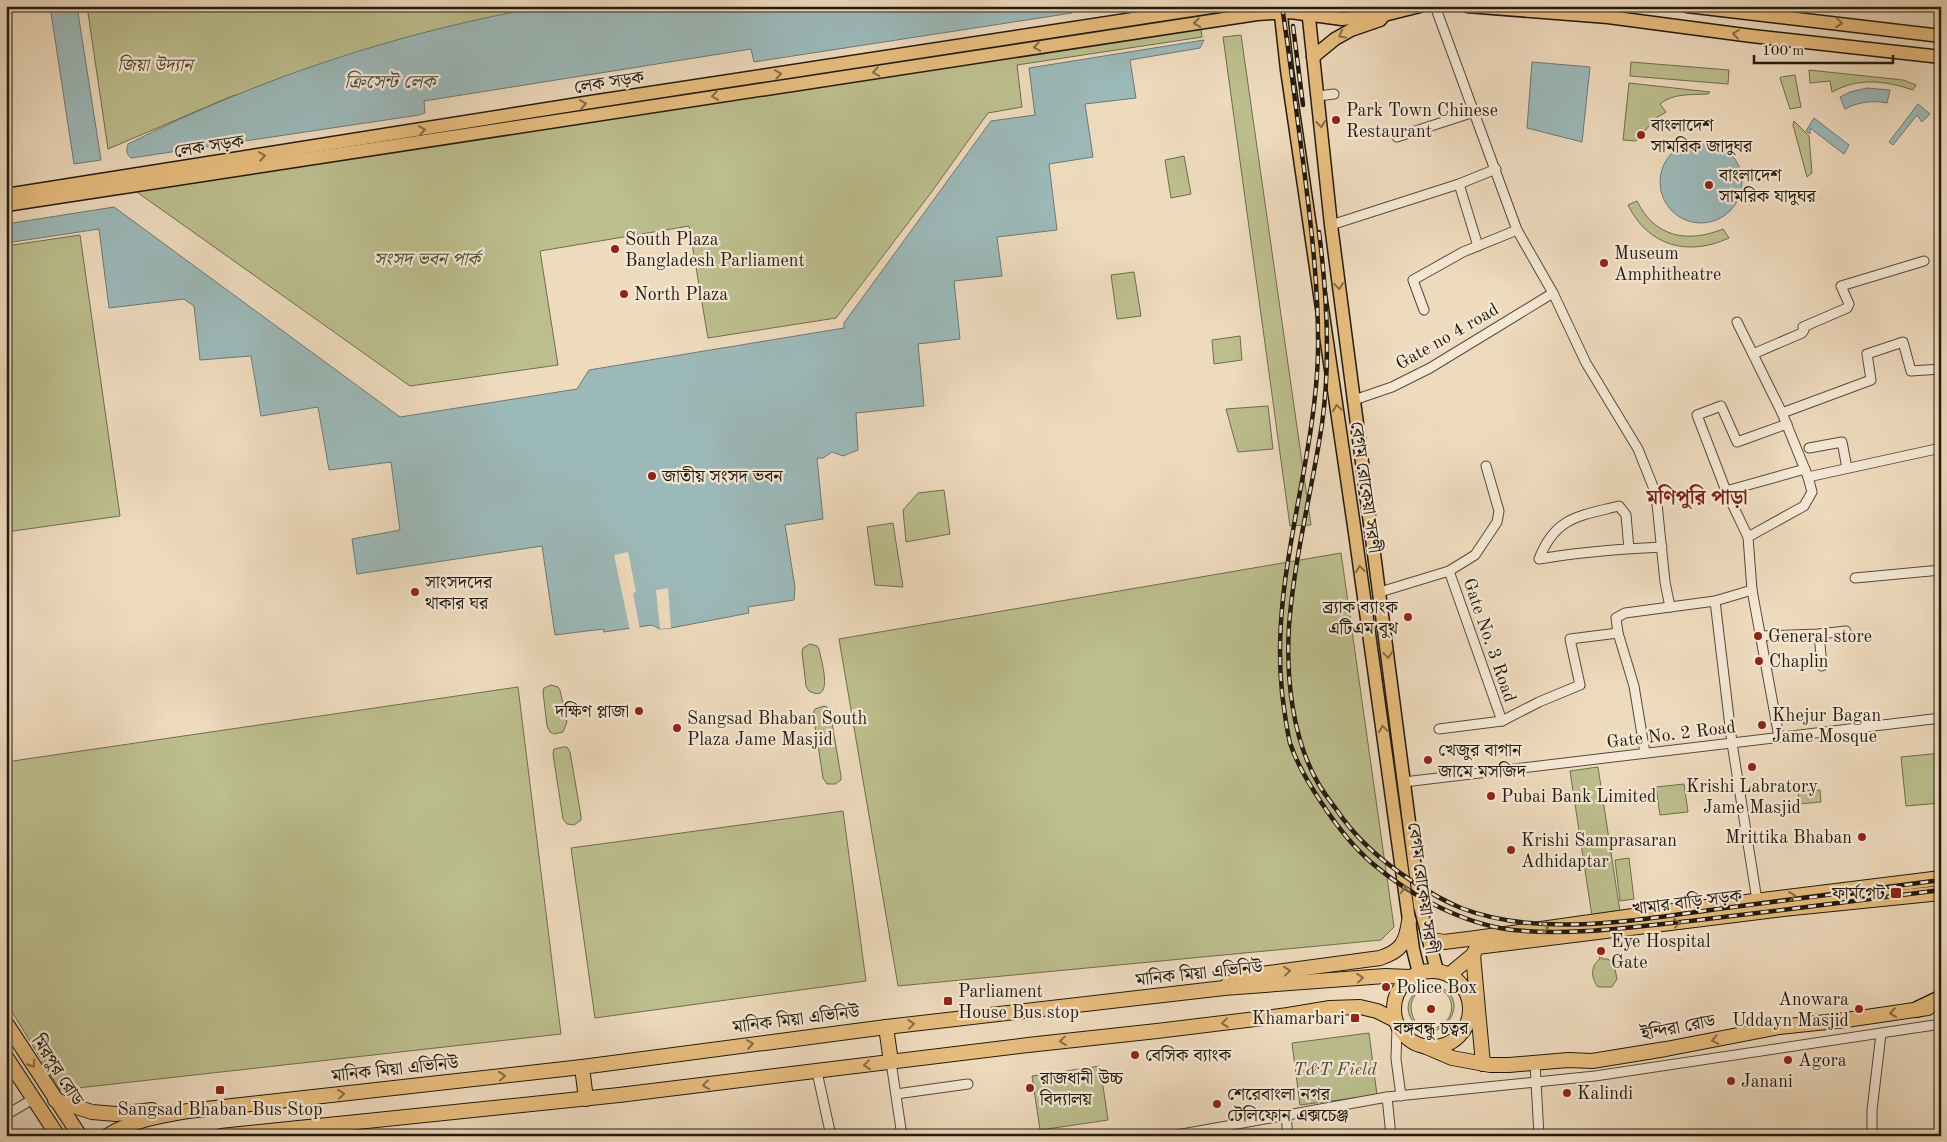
<svg xmlns="http://www.w3.org/2000/svg" width="1947" height="1142" font-family="'Old Standard TT','Noto Serif Bengali',serif">
	<rect width="100%" height="100%" fill="#eedabd"/>
	<filter id="stains"><feTurbulence type="fractalNoise" baseFrequency=".004" numOctaves="4"/><feColorMatrix values="0 0 0 0 .2 0 0 0 0 .09 0 0 0 0 .02 0 0 0 .5 -.17"/></filter>
	<radialGradient id="worn" r=".72"><stop offset=".6" stop-color="#630" stop-opacity="0"/><stop offset="1" stop-color="#630" stop-opacity=".3"/></radialGradient>
	<g fill="#bcbe8e" stroke="#706c4e" fill-rule="evenodd">
		<path d="M87 6H560L232 96 108 149Z"/>
		<path d="M1201 29 1202 37 1017 65 1022 107 988 113 933 190 836 318 708 338 689 226 540 251 558 365 410 386 134 190Z"/>
		<path d="M1241 35 1311 525 1290 526 1223 37Z"/>
		<path d="M1631 62 1729 70 1728 84 1630 76Z"/>
		<path d="M1809 70 1903 80 1916 85 1913 90C1886 81 1859 77 1832 92L1830 81 1810 83Z"/>
		<path d="M1795 75 1801 107 1790 109 1780 78 1781 77Z"/>
		<path d="M1629 83 1710 92 1708 94C1692 95 1672 93 1660 104L1666 112 1656 118 1636 141 1623 140Z"/>
		<path d="M1794 121 1809 136 1812 173 1807 177 1793 125Z"/>
		<path d="M1184 156 1191 194 1171 198 1165 160Z"/>
		<path d="M1637 201C1655 238 1688 243 1723 229L1729 238C1688 257 1648 246 1628 205Z"/>
		<path d="M80 235 120 516 6 532V246Z"/>
		<path d="M1134 272 1141 316 1117 319 1111 275Z"/>
		<path d="M1240 336 1242 360 1214 364 1212 340Z"/>
		<path d="M1268 406 1273 449 1238 452 1226 409Z"/>
		<path d="M944 490 950 534 906 542 903 510 918 493Z"/>
		<path d="M893 523 903 587 875 585 867 527Z"/>
		<path d="M1341 553 1394 927 1381 940 898 986 839 639Z"/>
		<path d="M810 644 817 646 819 649C821 659 835 705 809 691L806 686 802 652 803 648Z"/>
		<path d="M551 685 558 687 560 690 567 722 563 732 554 734 550 732 547 726 543 692 544 688Z"/>
		<path d="M518 687 561 1034 60 1090 6 1002V762Z"/>
		<path d="M824 706 827 707 830 711 841 776V780L835 784H827L823 778 813 713 815 709Z"/>
		<path d="M564 747H567L570 752 581 816V820L574 825 567 824 563 819 553 754 554 749Z"/>
		<path d="M1941 753V803L1906 806 1901 757Z"/>
		<path d="M1598 767 1620 912 1592 916 1570 771Z"/>
		<path d="M1684 784 1688 812 1660 815 1656 787Z"/>
		<path d="M1820 790 1821 802 1799 804 1798 791Z"/>
		<path d="M843 811 866 981 595 1018 571 848Z"/>
		<path d="M1629 858 1634 899 1620 901 1615 860Z"/>
		<path d="M1599 954H1601L1602 959H1608L1614 964 1617 979 1612 987H1598C1591 978 1590 966 1600 959Z"/>
		<path d="M1433 985C1481 996 1435 1056 1412 1020 1401 1003 1415 987 1433 985ZM1432 987C1471 995 1445 1047 1415 1021 1406 1005 1413 989 1432 987Z"/>
		<path d="M1369 1033 1377 1095 1300 1105 1292 1043Z"/>
		<path d="M1100 1066 1108 1120 1040 1130 1032 1076Z"/>
	</g>
	<g fill="#9cb9b9" stroke="#6c7975">
		<path d="M50 6H77L101 160 74 164Z"/>
		<path d="M547 6H1075L1072 13 754 62 751 49 424 101 425 113 419 115 131 158C126 153 126 151 128 144 259 78 402 31 547 6Z"/>
		<path d="M1204 40 1200 48 1130 60 1136 98 1085 104 1093 157 1049 164 1057 230 997 237 1002 276 954 281 960 339 918 344 924 406 856 413 858 450 843 456 832 452 823 458H817L823 519 785 525 795 587 794 600 748 607 749 613 671 628 660 629 652 625 604 632 603 629 555 635 542 546 357 574 352 539 400 530 391 462 329 470 318 407 261 416 251 356 200 360 194 306 184 299 109 308 99 229 6 243V224L114 207 400 417 577 389 589 370 844 328V323L991 121 1035 115 1029 68Z"/>
		<path d="M1532 62 1590 67 1582 142 1527 128Z"/>
		<path d="M1867 88 1890 90 1887 103C1872 100 1858 102 1845 109L1840 97 1850 92Z"/>
		<path d="M1918 104 1930 114 1922 122 1917 115 1893 145 1889 142Z"/>
		<path d="M1814 118 1849 145 1844 154 1810 128V134L1806 131Z"/>
		<circle cx="1701" cy="182" r="41"/>
	</g>
	<g fill="#eedabd">
		<path d="M628 552 636 592 633 593 640 630 630 631 614 555Z"/>
		<path d="M668 588 671 628 660 629 656 590Z"/>
	</g>
	<g fill="none" stroke-linecap="round" stroke-linejoin="round">
		<g stroke="#564a3a" stroke-width="11">
			<g id="minor">
				<path d="M1435 6 1517 230 1553 293 1586 363 1638 449 1656 494 1665 582 1670 607"/>
				<path d="M1318 96 1334 94"/>
				<path d="M1397 137 1474 112"/>
				<path d="M1459 184 1478 246"/>
				<path d="M1331 225 1459 184 1496 169"/>
				<path d="M1424 310 1413 280 1463 252 1517 230"/>
				<path d="M1737 322 1782 413 1808 477"/>
				<path d="M1753 354 1802 333 1804 330 1803 327 1847 308 1849 304 1841 286 1924 261"/>
				<path d="M1354 400 1392 387 1430 368 1553 293"/>
				<path d="M1782 413 1871 380 1867 354 1903 342 1911 371 1941 369"/>
				<path d="M1809 448 1842 442 1847 468"/>
				<path d="M1726 491 1805 469"/>
				<path d="M1748 537 1726 491 1697 415 1721 406 1737 442 1787 424"/>
				<path d="M1629 549 1626 515 1619 506C1579 516 1555 517 1539 559 1580 552 1620 549 1662 547"/>
				<path d="M1449 571 1475 555 1497 522 1499 511 1486 466"/>
				<path d="M1855 578 1941 570"/>
				<path d="M1752 590 1779 737"/>
				<path d="M1380 592 1449 571 1502 721"/>
				<path d="M1819 634 1822 666"/>
				<path d="M1761 636 1819 634 1846 631"/>
				<path d="M1439 729 1502 721 1539 702 1580 685 1570 639 1618 633"/>
				<path d="M1645 753 1634 686 1618 633 1616 618 1625 613 1715 601"/>
				<path d="M1404 782 1941 718"/>
				<path d="M1760 903 1756 894 1732 743 1715 601 1752 590 1748 537 1804 506 1812 492 1808 477 1941 448"/>
				<path d="M1397 1026 1396 1059 1401 1096"/>
				<path d="M891 1062 902 1136"/>
				<path d="M1535 1063 1539 1136"/>
				<path d="M817 1072 831 1136"/>
				<path d="M896 1094 968 1084"/>
				<path d="M1387 1097 1391 1136"/>
				<path d="M6 1115 33 1099"/>
				<path d="M1286 1116 1288 1136"/>
				<path d="M1171 1136 1387 1097 1595 1076 1941 1024"/>
				<path d="M1872 1136V1110L1881 1034"/>
			</g>
		</g>
		<g stroke="#231a0f" stroke-width="15">
			<g id="primary">
				<path d="M1280 6 1287 70 1355 533 1413 949 1419 973"/>
				<path d="M1467 6 1608 17 1752 36 1941 57"/>
				<path d="M1687 6 1941 36"/>
				<path d="M1308 9 1331 225 1420 906 1437 971"/>
				<path d="M1313 57 1335 39 1351 30 1380 20 1384 15 1420 6"/>
				<path d="M6 195 591 102 1218 6"/>
				<path d="M6 205 1257 14 1290 12 1342 19 1384 15"/>
			</g>
		</g>
		<g stroke="#231a0f" stroke-width="16">
			<g id="trunk">
				<path d="M1428 936 1433 940 1444 942 1476 938 1633 916 1941 878"/>
				<path d="M1473 955 1483 1064"/>
				<circle cx="1432" cy="1009" r="38"/>
				<path d="M1449 975 1473 955 1477 947 1783 909 1941 893"/>
				<path d="M1228 984 1238 979 1253 975 1380 958C1401 951 1406 943 1409 921"/>
				<path d="M6 1023 80 1136"/>
				<path d="M886 1027 891 1062"/>
				<path d="M1424 1046 1452 1058 1490 1065H1509L1568 1060 1592 1061 1666 1049 1779 1027 1846 1020 1928 1008"/>
				<path d="M6 1057 58 1136"/>
				<path d="M582 1067 586 1099"/>
				<path d="M55 1100 92 1112 116 1114 152 1110"/>
				<path d="M107 1136C133 1120 159 1116 188 1111L582 1067 886 1027 1224 988 1385 976 1411 977"/>
				<path d="M221 1136 619 1095 1028 1045 1157 1031 1288 1015 1330 1008 1360 1007 1377 1011 1395 1020"/>
			</g>
		</g>
		<g stroke="#231a0f" stroke-width="18">
			<path id="motorway" d="M1918 1009 1941 998"/>
		</g>
		<use href="#minor" stroke="#f4e7d4" stroke-width="9"/>
		<use href="#primary" stroke="#e7bd7e" stroke-width="12"/>
		<use href="#trunk" stroke="#e7bd7e" stroke-width="14"/>
		<use href="#motorway" stroke="#e7bd7e" stroke-width="15"/>
		<g stroke="#231a0f" stroke-width="4.5">
			<g id="rail">
				<path d="M1282 6C1290 58 1296 109 1303 161 1311 224 1319 289 1318 353 1315 467 1270 578 1282 692 1284 709 1286 726 1290 743 1297 764 1309 784 1321 802 1336 825 1352 846 1373 864 1411 896 1463 924 1513 930 1572 936 1631 927 1690 921 1774 911 1857 901 1941 890"/>
				<path d="M1293 26 1303 105"/>
				<path d="M1319 232C1327 295 1331 360 1322 424 1312 491 1294 558 1289 626 1286 677 1292 738 1318 783 1323 792 1330 801 1336 809 1356 839 1381 861 1412 881 1427 891 1444 901 1461 908 1542 939 1642 919 1725 908 1797 899 1869 890 1941 880"/>
			</g>
		</g>
		<use href="#rail" stroke="#f4e7d4" stroke-width="2.5" stroke-dasharray="8" stroke-linecap="butt"/>
	</g>
	<defs><path id="oneway-chevron" d="M-2-3.5L2.5 0L-2 3.5" fill="none" stroke-width="1.6" stroke-linecap="round" stroke-linejoin="round" transform="scale(1.25)"/></defs>
	<g stroke="#856c46">
		<use href="#oneway-chevron" transform="translate(1197 23) rotate(171)"/>
		<use href="#oneway-chevron" transform="translate(1839 23) rotate(6)"/>
		<use href="#oneway-chevron" transform="translate(1736 34) rotate(-173)"/>
		<use href="#oneway-chevron" transform="translate(1342 35) rotate(151)"/>
		<use href="#oneway-chevron" transform="translate(1037 47) rotate(171)"/>
		<use href="#oneway-chevron" transform="translate(876 72) rotate(171)"/>
		<use href="#oneway-chevron" transform="translate(778 74) rotate(-9)"/>
		<use href="#oneway-chevron" transform="translate(715 96) rotate(171)"/>
		<use href="#oneway-chevron" transform="translate(583 104) rotate(-9)"/>
		<use href="#oneway-chevron" transform="translate(1321 124) rotate(84)"/>
		<use href="#oneway-chevron" transform="translate(422 130) rotate(-9)"/>
		<use href="#oneway-chevron" transform="translate(262 156) rotate(-9)"/>
		<use href="#oneway-chevron" transform="translate(1339 286) rotate(83)"/>
		<use href="#oneway-chevron" transform="translate(1337 408) rotate(-98)"/>
		<use href="#oneway-chevron" transform="translate(1360 569) rotate(-97)"/>
		<use href="#oneway-chevron" transform="translate(1388 655) rotate(83)"/>
		<use href="#oneway-chevron" transform="translate(1383 729) rotate(-98)"/>
		<use href="#oneway-chevron" transform="translate(1405 890) rotate(-98)"/>
		<use href="#oneway-chevron" transform="translate(1792 896) rotate(-7)"/>
		<use href="#oneway-chevron" transform="translate(1677 923) rotate(-7)"/>
		<use href="#oneway-chevron" transform="translate(1545 928) rotate(-8)"/>
		<use href="#oneway-chevron" transform="translate(1287 971) rotate(-7)"/>
		<use href="#oneway-chevron" transform="translate(1360 978) rotate(-4)"/>
		<use href="#oneway-chevron" transform="translate(1893 1013) rotate(171)"/>
		<use href="#oneway-chevron" transform="translate(1225 1023) rotate(173)"/>
		<use href="#oneway-chevron" transform="translate(911 1024) rotate(-7)"/>
		<use href="#oneway-chevron" transform="translate(1715 1040) rotate(169)"/>
		<use href="#oneway-chevron" transform="translate(1063 1041) rotate(174)"/>
		<use href="#oneway-chevron" transform="translate(750 1044) rotate(-8)"/>
		<use href="#oneway-chevron" transform="translate(32 1064) rotate(58)"/>
		<use href="#oneway-chevron" transform="translate(867 1065) rotate(173)"/>
		<use href="#oneway-chevron" transform="translate(502 1076) rotate(-6)"/>
		<use href="#oneway-chevron" transform="translate(706 1085) rotate(173)"/>
		<use href="#oneway-chevron" transform="translate(341 1094) rotate(-6)"/>
	</g>
	<g fill="#8f2418" stroke="#f4e7d4" stroke-width="2">
		<circle cx="1336" cy="120" r="5"/>
		<circle cx="1641" cy="135" r="5"/>
		<circle cx="1709" cy="185" r="5"/>
		<circle cx="615" cy="249" r="5"/>
		<circle cx="1604" cy="263" r="5"/>
		<circle cx="624" cy="294" r="5"/>
		<circle cx="652" cy="476" r="5"/>
		<circle cx="415" cy="592" r="5"/>
		<circle cx="1408" cy="617" r="5"/>
		<circle cx="1758" cy="636" r="5"/>
		<circle cx="1759" cy="661" r="5"/>
		<circle cx="639" cy="711" r="5"/>
		<circle cx="1762" cy="725" r="5"/>
		<circle cx="677" cy="728" r="5"/>
		<circle cx="1428" cy="760" r="5"/>
		<circle cx="1752" cy="767" r="5"/>
		<circle cx="1491" cy="796" r="5"/>
		<circle cx="1862" cy="837" r="5"/>
		<circle cx="1511" cy="850" r="5"/>
		<rect x="1890" y="887" width="12" height="12" rx="2.5"/>
		<circle cx="1601" cy="951" r="5"/>
		<circle cx="1386" cy="987" r="5"/>
		<rect x="943" y="996" width="10" height="10" rx="2.5"/>
		<circle cx="1431" cy="1009" r="5"/>
		<circle cx="1859" cy="1009" r="5"/>
		<rect x="1350" y="1013" width="10" height="10" rx="2.5"/>
		<circle cx="1135" cy="1055" r="5"/>
		<circle cx="1788" cy="1060" r="5"/>
		<circle cx="1731" cy="1081" r="5"/>
		<circle cx="1030" cy="1088" r="5"/>
		<rect x="215" y="1085" width="10" height="10" rx="2.5"/>
		<circle cx="1567" cy="1093" r="5"/>
		<circle cx="1217" cy="1104" r="5"/>
	</g>
	<g text-anchor="middle" stroke-width="4.5" stroke-linejoin="round" paint-order="stroke">
		<g font-size="18" font-style="italic" fill="#514b35" stroke="#f4e7d4">
			<text x="155" y="71">জিয়া উদ্যান</text>
			<text x="427" y="265">সংসদ ভবন পার্ক</text>
			<text x="1335" y="1075">T&amp;T Field</text>
		</g>
		<g font-size="18" fill="#231a0f" stroke="#f4e7d4">
			<text transform="translate(609 82) rotate(-9)" y="6">লেক সড়ক</text>
			<text transform="translate(209 146) rotate(-9)" y="6">লেক সড়ক</text>
			<text transform="translate(1447 336) rotate(-30)" y="6">Gate no 4 road</text>
			<text transform="translate(1366 487) rotate(82)" y="6">বেগম রোকেয়া সরণী</text>
			<text transform="translate(1490 640) rotate(71)" y="6">Gate No. 3 Road</text>
			<text transform="translate(1671 734) rotate(-7)" y="6">Gate No. 2 Road</text>
			<text transform="translate(1423 888) rotate(82)" y="6">বেগম রোকেয়া সরণী</text>
			<text transform="translate(1687 902) rotate(-7)" y="6">খামার বাড়ি সড়ক</text>
			<text transform="translate(1199 973) rotate(-6)" y="6">মানিক মিয়া এভিনিউ</text>
			<text transform="translate(796 1019) rotate(-7)" y="6">মানিক মিয়া এভিনিউ</text>
			<text transform="translate(1678 1027) rotate(-11)" y="6">ইন্দিরা রোড</text>
			<text transform="translate(395 1069) rotate(-6)" y="6">মানিক মিয়া এভিনিউ</text>
			<text transform="translate(58 1070) rotate(57)" y="6">মিরপুর রোড</text>
		</g>
		<g font-size="18" fill="#231a0f" stroke="#f4e7d4" text-anchor="start">
			<text x="1346" y="116">Park Town Chinese<tspan x="1346" dy="21">Restaurant</tspan></text>
			<text x="1651" y="131">বাংলাদেশ<tspan x="1651" dy="21">সামরিক জাদুঘর</tspan></text>
			<text x="1719" y="181">বাংলাদেশ<tspan x="1719" dy="21">সামরিক যাদুঘর</tspan></text>
			<text x="625" y="245">South Plaza<tspan x="625" dy="21">Bangladesh Parliament</tspan></text>
			<text x="1614" y="259">Museum<tspan x="1614" dy="21">Amphitheatre</tspan></text>
			<text x="634" y="300">North Plaza</text>
			<text x="662" y="482">জাতীয় সংসদ ভবন</text>
			<text x="425" y="588">সাংসদদের<tspan x="425" dy="21">থাকার ঘর</tspan></text>
			<text x="1398" y="613" text-anchor="end">ব্র্যাক ব্যাংক<tspan x="1398" dy="21">এটিএম বুথ</tspan></text>
			<text x="1768" y="642">General store</text>
			<text x="1769" y="667">Chaplin</text>
			<text x="629" y="717" text-anchor="end">দক্ষিণ প্লাজা</text>
			<text x="1772" y="721">Khejur Bagan<tspan x="1772" dy="21">Jame Mosque</tspan></text>
			<text x="687" y="724">Sangsad Bhaban South<tspan x="687" dy="21">Plaza Jame Masjid</tspan></text>
			<text x="1438" y="756">খেজুর বাগান<tspan x="1438" dy="21">জামে মসজিদ</tspan></text>
			<text x="1752" y="792" text-anchor="middle">Krishi Labratory<tspan x="1752" dy="21">Jame Masjid</tspan></text>
			<text x="1501" y="802">Pubai Bank Limited</text>
			<text x="1852" y="843" text-anchor="end">Mrittika Bhaban</text>
			<text x="1521" y="846">Krishi Samprasaran<tspan x="1521" dy="21">Adhidaptar</tspan></text>
			<text x="1885" y="899" text-anchor="end">ফার্মগেট</text>
			<text x="1611" y="947">Eye Hospital<tspan x="1611" dy="21">Gate</tspan></text>
			<text x="1396" y="993">Police Box</text>
			<text x="958" y="997">Parliament<tspan x="958" dy="21">House Bus stop</tspan></text>
			<text x="1849" y="1005" text-anchor="end">Anowara<tspan x="1849" dy="21">Uddayn Masjid</tspan></text>
			<text x="1345" y="1024" text-anchor="end">Khamarbari</text>
			<text x="1431" y="1034" text-anchor="middle">বঙ্গবন্ধু চত্বর</text>
			<text x="1145" y="1061">বেসিক ব্যাংক</text>
			<text x="1798" y="1066">Agora</text>
			<text x="1040" y="1084">রাজধানী উচ্চ<tspan x="1040" dy="21">বিদ্যালয়</tspan></text>
			<text x="1741" y="1087">Janani</text>
			<text x="1577" y="1099">Kalindi</text>
			<text x="1227" y="1100">শেরেবাংলা নগর<tspan x="1227" dy="21">টেলিফোন এক্সচেঞ্জ</tspan></text>
			<text x="220" y="1115" text-anchor="middle">Sangsad Bhaban Bus Stop</text>
		</g>
		<g font-size="19" font-style="italic" fill="#4d524a" stroke="#f4e7d4">
			<text x="390" y="88">ক্রিসেন্ট লেক</text>
		</g>
		<g font-size="20" font-weight="bold" fill="#7a1f14" stroke="#f4e7d4">
			<text x="1697" y="504">মণিপুরি পাড়া</text>
		</g>
	</g>
	<rect width="1947" height="1142" fill="none" stroke="#eedabd" stroke-width="25"/>
	<rect x="8" y="8" width="1932" height="1127" fill="none" stroke="#231a0f" stroke-width="2.5"/>
	<rect x="12" y="12" width="1922" height="1117" fill="none" stroke="#231a0f"/>
	<path d="M1754 55v8h139v-8" fill="none" stroke="#231a0f" stroke-width="2.5"/>
	<text x="1762" y="55" font-size="15" fill="#231a0f" stroke="#f4e7d4" stroke-width="4" paint-order="stroke">100 m</text>
	<rect width="100%" height="100%" filter="url(#stains)"/>
	<rect width="100%" height="100%" fill="url(#worn)"/>
</svg>
